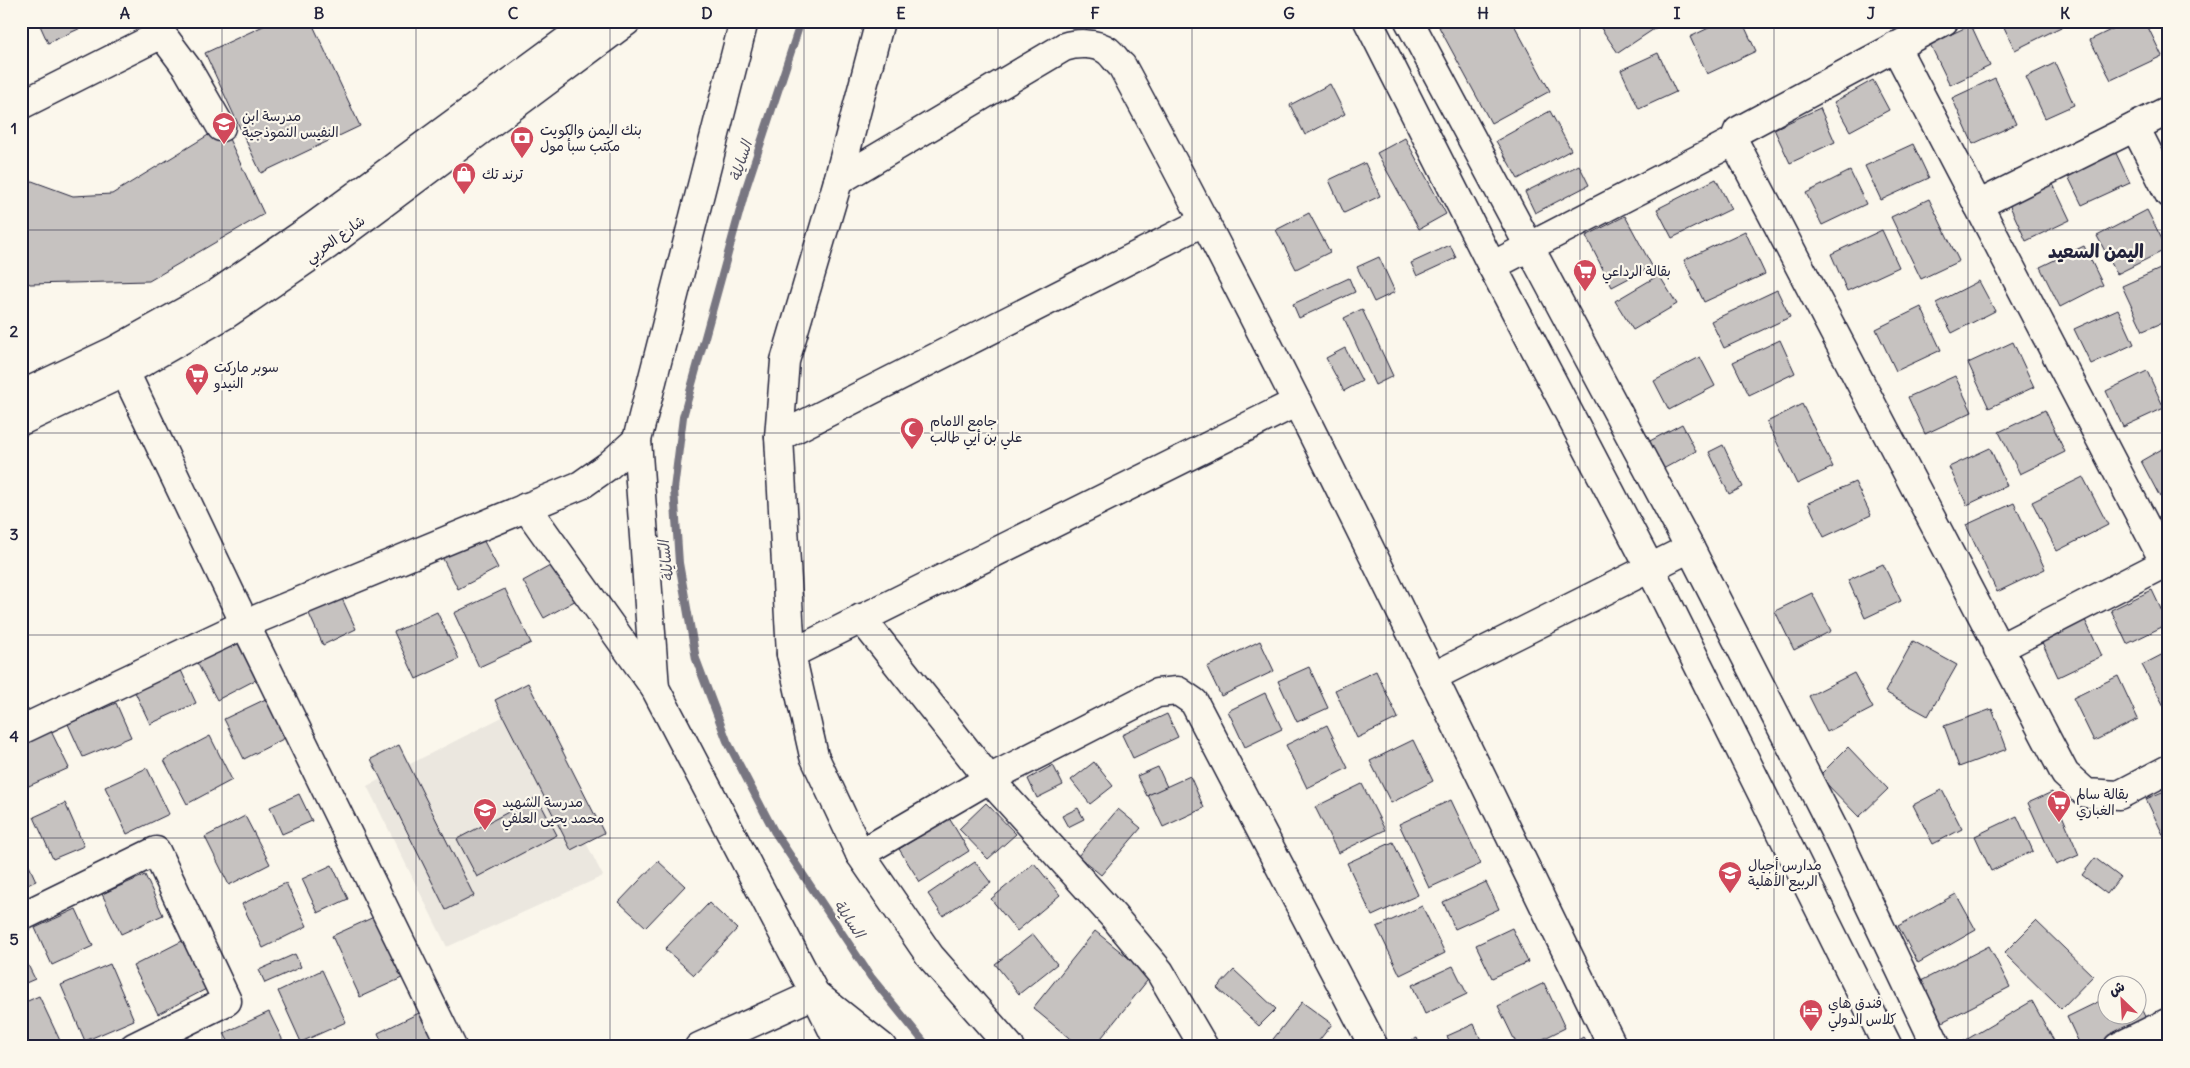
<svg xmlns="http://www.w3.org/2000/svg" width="2190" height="1068" font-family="Delius,'Playpen Sans Arabic',sans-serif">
	<rect width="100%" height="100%" fill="#fbf7ec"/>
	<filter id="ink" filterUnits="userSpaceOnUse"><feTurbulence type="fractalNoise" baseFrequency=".02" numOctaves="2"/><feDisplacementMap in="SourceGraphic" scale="10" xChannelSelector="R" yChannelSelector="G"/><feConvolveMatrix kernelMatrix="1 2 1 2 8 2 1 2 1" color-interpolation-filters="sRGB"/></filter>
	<g filter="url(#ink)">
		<path fill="#ebe7df" d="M518 709 603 876 447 947 367 786Z"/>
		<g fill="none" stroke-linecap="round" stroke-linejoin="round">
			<path stroke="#787681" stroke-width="8" d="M801 21 746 188 683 417 674 489 679 563 696 659 727 741 774 831 871 977 928 1047"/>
		</g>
		<g fill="#c6c2c0" stroke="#22223b">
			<path d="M38 21H96L48 43Z"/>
			<path d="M274 21H311L360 126 261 173 205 53Z"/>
			<path d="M1450 21H1512L1550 91 1491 123 1439 27Z"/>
			<path d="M1596 21H1666L1618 53Z"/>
			<path d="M1723 21H1742L1756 51 1707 74 1690 37Z"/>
			<path d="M2001 21H2068L2069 23 2015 50Z"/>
			<path d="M2129 21H2145L2162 56 2111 80 2090 40Z"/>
			<path d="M1971 25 1990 66 1950 85 1930 44Z"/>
			<path d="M1658 53 1676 92 1639 109 1621 70Z"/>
			<path d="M2055 63 2074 105 2045 118 2026 77Z"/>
			<path d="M1995 78 2016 124 1973 144 1952 98Z"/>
			<path d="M1873 80 1889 110 1850 131 1834 102Z"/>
			<path d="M1330 84 1345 114 1305 135 1290 105Z"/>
			<path d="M1820 108 1835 142 1790 163 1774 129Z"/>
			<path d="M1550 111 1571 150 1518 179 1496 141Z"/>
			<path d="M2169 117V143L2158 123Z"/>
			<path d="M223 126 264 214 149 281 30 284 21 278V177L73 196 112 194Z"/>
			<path d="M1405 138 1446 214 1419 229 1377 153Z"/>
			<path d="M1913 144 1929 178 1881 200 1865 166Z"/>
			<path d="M2114 149 2130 183 2082 205 2066 172Z"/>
			<path d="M1365 163 1380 196 1344 213 1329 180Z"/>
			<path d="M1579 165 1589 185 1535 213 1525 192Z"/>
			<path d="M1850 171 1866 204 1822 225 1806 193Z"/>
			<path d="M1716 179 1731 209 1672 238 1657 209Z"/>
			<path d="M2052 182 2070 220 2026 241 2008 202Z"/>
			<path d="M1929 199 1959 261 1921 279 1891 217Z"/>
			<path d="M2147 210 2167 249 2117 274 2097 236Z"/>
			<path d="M1309 213 1330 252 1296 269 1276 230Z"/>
			<path d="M1625 216 1652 266 1612 287 1586 236Z"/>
			<path d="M1882 230 1899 267 1847 291 1831 254Z"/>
			<path d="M1745 231 1765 274 1704 302 1684 260Z"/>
			<path d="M1450 245 1456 258 1417 276 1411 263Z"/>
			<path d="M2084 246 2103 285 2060 307 2040 267Z"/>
			<path d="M1379 257 1395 292 1374 302 1357 267Z"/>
			<path d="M2169 265V320L2143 331 2122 286Z"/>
			<path d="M1659 275 1677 304 1633 330 1615 301Z"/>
			<path d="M1349 278 1355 292 1299 318 1293 304Z"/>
			<path d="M1979 281 1995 311 1952 333 1936 303Z"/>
			<path d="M1777 290 1790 317 1724 348 1711 321Z"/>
			<path d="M1921 307 1941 350 1896 371 1876 329Z"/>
			<path d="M1362 309 1393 376 1375 385 1344 318Z"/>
			<path d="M2118 309 2134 344 2091 364 2074 329Z"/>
			<path d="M1780 340 1795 373 1749 395 1733 362Z"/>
			<path d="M2013 342 2034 387 1989 408 1968 363Z"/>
			<path d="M1345 348 1362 381 1344 391 1326 358Z"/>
			<path d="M1700 357 1715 386 1669 410 1654 381Z"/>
			<path d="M2147 371 2164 408 2123 427 2106 391Z"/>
			<path d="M1955 376 1972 412 1925 434 1908 397Z"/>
			<path d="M1802 404 1833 467 1797 484 1767 422Z"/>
			<path d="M2045 410 2065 452 2020 474 1999 432Z"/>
			<path d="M1682 424 1696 451 1663 469 1648 442Z"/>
			<path d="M1723 445 1743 487 1729 494 1709 452Z"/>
			<path d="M2169 445V492L2160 497 2141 461Z"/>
			<path d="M1990 448 2007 486 1967 505 1949 467Z"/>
			<path d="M2083 477 2108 525 2057 551 2032 502Z"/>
			<path d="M1855 482 1871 515 1824 537 1808 503Z"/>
			<path d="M2014 503 2045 569 1997 592 1966 525Z"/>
			<path d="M476 526 498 568 458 589 437 547Z"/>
			<path d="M559 561 580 598 544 618 523 581Z"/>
			<path d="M1883 564 1901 601 1865 618 1848 580Z"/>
			<path d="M505 589 531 643 479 667 454 613Z"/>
			<path d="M2152 590 2168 624 2127 644 2111 610Z"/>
			<path d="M339 592 356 629 323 645 306 607Z"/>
			<path d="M1812 593 1831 631 1794 650 1775 611Z"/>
			<path d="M437 612 459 659 416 679 394 632Z"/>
			<path d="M2085 620 2102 656 2058 677 2041 640Z"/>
			<path d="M240 631 263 676 217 700 193 655Z"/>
			<path d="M1260 641 1274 671 1221 696 1207 667Z"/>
			<path d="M1913 641 1957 665 1928 716 1885 692Z"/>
			<path d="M2169 651V706L2165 708 2142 665Z"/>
			<path d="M174 655 196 703 150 724 128 677Z"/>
			<path d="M1309 667 1328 708 1297 722 1278 681Z"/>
			<path d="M1376 671 1398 718 1357 738 1335 690Z"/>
			<path d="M1854 673 1873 708 1827 732 1809 696Z"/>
			<path d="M2118 676 2138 719 2094 741 2073 698Z"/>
			<path d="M528 683 604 833 571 850 495 700Z"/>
			<path d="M1265 693 1282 729 1245 747 1228 711Z"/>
			<path d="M270 697 289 736 244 759 224 719Z"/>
			<path d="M116 703 131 737 83 757 68 724Z"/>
			<path d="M1992 709 2007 749 1959 767 1944 726Z"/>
			<path d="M1167 714 1178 737 1133 758 1122 735Z"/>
			<path d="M1327 725 1348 768 1307 788 1286 745Z"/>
			<path d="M49 727 69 768 22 789 21 740Z"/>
			<path d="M210 736 232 780 187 804 164 760Z"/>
			<path d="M1413 740 1433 781 1391 803 1370 761Z"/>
			<path d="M399 745 474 896 446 910 371 759Z"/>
			<path d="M1848 747 1888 789 1859 817 1819 776Z"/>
			<path d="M1094 762 1113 786 1090 804 1071 780Z"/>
			<path d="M1053 765 1063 785 1037 798 1028 779Z"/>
			<path d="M1158 767 1167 787 1147 796 1137 776Z"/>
			<path d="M147 768 169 814 127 834 105 787Z"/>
			<path d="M1190 776 1204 808 1163 827 1148 795Z"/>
			<path d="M1362 784 1385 830 1338 853 1315 807Z"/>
			<path d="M2169 789V842L2167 843 2146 799Z"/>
			<path d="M1942 790 1962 829 1933 844 1913 805Z"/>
			<path d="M2052 792 2079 855 2056 865 2028 803Z"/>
			<path d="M299 794 312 821 282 834 270 807Z"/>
			<path d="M537 797 557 835 477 877 457 839Z"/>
			<path d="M1451 800 1481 864 1429 888 1399 824Z"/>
			<path d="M65 803 84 846 53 859 34 817Z"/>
			<path d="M986 803 1016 834 988 859 959 829Z"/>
			<path d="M1078 808 1084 819 1068 827 1062 816Z"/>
			<path d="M1118 809 1141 828 1101 875 1078 856Z"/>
			<path d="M245 816 270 864 229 885 205 837Z"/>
			<path d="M2017 816 2033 851 1991 871 1975 836Z"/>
			<path d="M949 818 969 851 920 882 899 849Z"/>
			<path d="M1393 842 1418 895 1372 916 1347 863Z"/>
			<path d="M21 848 36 881 21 888Z"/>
			<path d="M2095 858 2120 877 2107 894 2082 875Z"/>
			<path d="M658 861 685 886 646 927 619 902Z"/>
			<path d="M975 862 991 883 943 916 928 894Z"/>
			<path d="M1034 863 1060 895 1017 931 991 899Z"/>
			<path d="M332 865 348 899 318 913 302 879Z"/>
			<path d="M145 875 163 915 121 934 102 894Z"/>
			<path d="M1486 882 1499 909 1455 929 1443 902Z"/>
			<path d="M286 883 307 926 263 948 242 904Z"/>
			<path d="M1956 894 1976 930 1918 963 1898 926Z"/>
			<path d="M709 903 737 929 694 975 665 949Z"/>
			<path d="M1422 906 1445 953 1400 975 1377 927Z"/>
			<path d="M76 909 93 946 52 965 35 928Z"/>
			<path d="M376 916 404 977 360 997 332 936Z"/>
			<path d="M2036 921 2093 976 2061 1009 2004 953Z"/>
			<path d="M1512 928 1528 962 1492 978 1476 945Z"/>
			<path d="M1095 931 1151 976 1094 1047H1080L1033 1008Z"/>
			<path d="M1033 934 1057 964 1019 994 995 964Z"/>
			<path d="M188 938 212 986 158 1014 133 966Z"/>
			<path d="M1989 946 2010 987 1942 1022 1921 981Z"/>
			<path d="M21 951 35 979 21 985Z"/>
			<path d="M295 954 301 967 265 983 259 970Z"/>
			<path d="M110 964 134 1020 85 1041 61 985Z"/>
			<path d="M1453 966 1467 994 1425 1014 1412 985Z"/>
			<path d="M322 970 346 1022 301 1042 278 991Z"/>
			<path d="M1234 970 1276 1009 1259 1026 1217 988Z"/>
			<path d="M1544 983 1565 1028 1527 1047H1518L1498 1006Z"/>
			<path d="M39 996 63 1047H21V1004Z"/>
			<path d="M2108 997V1016H2138V1000L2149 1023 2100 1047H2081L2067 1017Z"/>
			<path d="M2032 1001 2054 1041 2044 1047H1954Z"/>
			<path d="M1302 1002 1332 1024 1314 1047H1267Z"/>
			<path d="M423 1011 441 1047H384L378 1033Z"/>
			<path d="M269 1012 286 1047H231L224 1033Z"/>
			<path d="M1474 1024 1484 1047H1452L1447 1036Z"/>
			<path d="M1583 1037 1590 1047H1568Z"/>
			<path d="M1417 1038 1421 1047H1399Z"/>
		</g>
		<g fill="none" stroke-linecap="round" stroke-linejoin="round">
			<g stroke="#22223b" stroke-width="31">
				<g id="minor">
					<path d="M152 21 187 68 221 127"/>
					<path d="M744 21 637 440 655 688 815 994 882 1047"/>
					<path d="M880 21 838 181 785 361 779 437 791 654 814 756 860 854 930 956 1010 1047"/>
					<path d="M1368 21 1492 266 1650 568 1888 1047"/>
					<path d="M1409 21 1690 548 1835 832 1937 1047"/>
					<path d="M1944 21 1738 131 1734 141 2065 774 2086 793 2119 795 2169 769"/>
					<path d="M1895 46 2165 563"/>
					<path d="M21 105 162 34"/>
					<path d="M2135 127 2169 194"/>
					<path d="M838 181 1064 47C1076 43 1096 42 1108 51 1113 55 1117 62 1122 66 1296 388 1452 718 1613 1047"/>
					<path d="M1978 205 2169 110"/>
					<path d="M1492 266 1734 141"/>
					<path d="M125 372 245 624 452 1047"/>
					<path d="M779 437 1205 221"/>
					<path d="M526 507 655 688"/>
					<path d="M861 618 989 779 1114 917 1160 972 1204 1047"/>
					<path d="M1998 649 2169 561"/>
					<path d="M791 654 1297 402"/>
					<path d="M1432 677 1690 548"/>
					<path d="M21 730 245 624 581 485 608 466 637 440"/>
					<path d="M860 854 989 779 1157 693 1178 691 1194 702 1374 1047"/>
					<path d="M21 917 156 851 227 1001 134 1047"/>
					<path d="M699 1047 815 994 841 1047"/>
					<path d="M2118 1047 2169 1022"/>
				</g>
			</g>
			<g stroke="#22223b" stroke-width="31">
				<g id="tertiary">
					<path d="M21 395 114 351 216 294 313 227 593 21"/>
					<path d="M21 421 125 372 228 313 326 246 627 21"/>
				</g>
			</g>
			<use href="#minor" stroke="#fbf7ec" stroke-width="28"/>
			<use href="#tertiary" stroke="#fbf7ec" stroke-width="28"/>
		</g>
	</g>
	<path fill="none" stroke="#22223b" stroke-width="1" stroke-opacity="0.55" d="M222 21V1047M416 21V1047M610 21V1047M804 21V1047M998 21V1047M1192 21V1047M1386 21V1047M1580 21V1047M1774 21V1047M1968 21V1047M21 230H2169M21 433H2169M21 635H2169M21 838H2169"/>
	<defs>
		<g id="school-pin" transform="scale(1.25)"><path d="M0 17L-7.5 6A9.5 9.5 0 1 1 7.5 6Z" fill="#d1495b" stroke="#fbf7ec"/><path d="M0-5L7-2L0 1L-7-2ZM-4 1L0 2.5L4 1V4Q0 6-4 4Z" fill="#fff"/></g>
		<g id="bank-pin" transform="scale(1.25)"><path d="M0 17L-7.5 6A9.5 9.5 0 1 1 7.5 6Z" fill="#d1495b" stroke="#fbf7ec"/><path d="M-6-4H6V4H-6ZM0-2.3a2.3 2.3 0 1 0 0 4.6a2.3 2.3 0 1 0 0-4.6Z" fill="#fff"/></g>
		<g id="shop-pin" transform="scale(1.25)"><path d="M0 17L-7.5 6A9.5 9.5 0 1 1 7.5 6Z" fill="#d1495b" stroke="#fbf7ec"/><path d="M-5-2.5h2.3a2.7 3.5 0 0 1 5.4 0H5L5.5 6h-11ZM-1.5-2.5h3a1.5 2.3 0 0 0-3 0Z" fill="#fff"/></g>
		<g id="supermarket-pin" transform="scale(1.25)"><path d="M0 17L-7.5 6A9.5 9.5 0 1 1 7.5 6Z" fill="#d1495b" stroke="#fbf7ec"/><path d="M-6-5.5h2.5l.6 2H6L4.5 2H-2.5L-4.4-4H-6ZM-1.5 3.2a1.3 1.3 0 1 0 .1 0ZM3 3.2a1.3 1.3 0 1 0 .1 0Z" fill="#fff"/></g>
		<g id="mosque-pin" transform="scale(1.25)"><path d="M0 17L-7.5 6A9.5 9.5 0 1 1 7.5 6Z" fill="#d1495b" stroke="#fbf7ec"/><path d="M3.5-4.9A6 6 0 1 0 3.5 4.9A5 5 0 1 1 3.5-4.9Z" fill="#fff"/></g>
		<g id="hotel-pin" transform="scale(1.25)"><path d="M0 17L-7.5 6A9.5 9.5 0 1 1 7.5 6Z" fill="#d1495b" stroke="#fbf7ec"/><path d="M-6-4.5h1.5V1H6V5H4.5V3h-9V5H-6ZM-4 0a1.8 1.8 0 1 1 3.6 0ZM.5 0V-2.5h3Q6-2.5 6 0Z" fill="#fff"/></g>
	</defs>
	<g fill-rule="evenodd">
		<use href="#school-pin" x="224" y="124"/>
		<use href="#bank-pin" x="522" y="138"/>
		<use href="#shop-pin" x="464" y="174"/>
		<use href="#supermarket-pin" x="1585" y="271"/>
		<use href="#supermarket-pin" x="197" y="375"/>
		<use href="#mosque-pin" x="912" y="429"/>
		<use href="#supermarket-pin" x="2059" y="802"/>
		<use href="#school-pin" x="485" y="810"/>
		<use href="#school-pin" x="1730" y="873"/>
		<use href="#hotel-pin" x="1811" y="1011"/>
	</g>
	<g text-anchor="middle" stroke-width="4.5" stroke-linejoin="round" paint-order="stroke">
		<g font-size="14" fill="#22223b" stroke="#fbf7ec" text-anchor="start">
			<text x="242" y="121">مدرسة ابن<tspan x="242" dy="16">النفيس النموذجية</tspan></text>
			<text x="540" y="135">بنك اليمن والكويت<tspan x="540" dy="16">مكتب سبأ مول</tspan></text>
			<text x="482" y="179">ترند تك</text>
			<text x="1602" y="276">بقالة الرداعي</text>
			<text x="214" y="372">سوبر ماركت<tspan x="214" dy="16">النيدو</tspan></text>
			<text x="930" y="426">جامع الامام<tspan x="930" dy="16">علي بن أيي طالب</tspan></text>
			<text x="2076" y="799">بقالة سالم<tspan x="2076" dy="16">الغباري</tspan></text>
			<text x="502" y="807">مدرسة الشهيد<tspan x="502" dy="16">محمد يحيى العلفي</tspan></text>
			<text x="1748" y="870">مدارس أجيال<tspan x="1748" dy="16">الربيع الأهلية</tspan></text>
			<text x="1828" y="1008">فندق هاي<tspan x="1828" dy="16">كلاس الدولي</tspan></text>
		</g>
		<g font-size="14" fill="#22223b" stroke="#fbf7ec">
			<text transform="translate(335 239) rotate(-36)" y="5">شارع الحربي</text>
		</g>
		<g font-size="15" font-style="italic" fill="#545364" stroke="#fbf7ec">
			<text transform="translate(741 161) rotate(-72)" y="5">السايلة</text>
			<text transform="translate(666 561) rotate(-97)" y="5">السايلة</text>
			<text transform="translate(849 919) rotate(56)" y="5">السايلة</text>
		</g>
		<g font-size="19" font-weight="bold" fill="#22223b" stroke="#fbf7ec">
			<text x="2096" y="258">اليمن السعيد</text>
		</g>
	</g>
	<rect width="2190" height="1068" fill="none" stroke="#fbf7ec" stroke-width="55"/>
	<g transform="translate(2122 1000) rotate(335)"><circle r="24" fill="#fbf7ec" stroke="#a4a2a5"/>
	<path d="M0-4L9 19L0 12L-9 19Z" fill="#d1495b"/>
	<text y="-8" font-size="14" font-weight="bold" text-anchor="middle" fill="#22223b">ش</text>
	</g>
	<rect x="28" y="28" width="2134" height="1012" fill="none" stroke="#22223b" stroke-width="2"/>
	<g font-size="16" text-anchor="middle" font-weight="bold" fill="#22223b">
		<text x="125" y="19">A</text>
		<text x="319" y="19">B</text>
		<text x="513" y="19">C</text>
		<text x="707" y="19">D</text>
		<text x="901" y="19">E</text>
		<text x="1095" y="19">F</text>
		<text x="1289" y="19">G</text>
		<text x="1483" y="19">H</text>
		<text x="1677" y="19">I</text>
		<text x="1871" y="19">J</text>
		<text x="2065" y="19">K</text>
		<text x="14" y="134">1</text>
		<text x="14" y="337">2</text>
		<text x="14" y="540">3</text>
		<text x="14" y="742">4</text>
		<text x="14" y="945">5</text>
	</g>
</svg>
